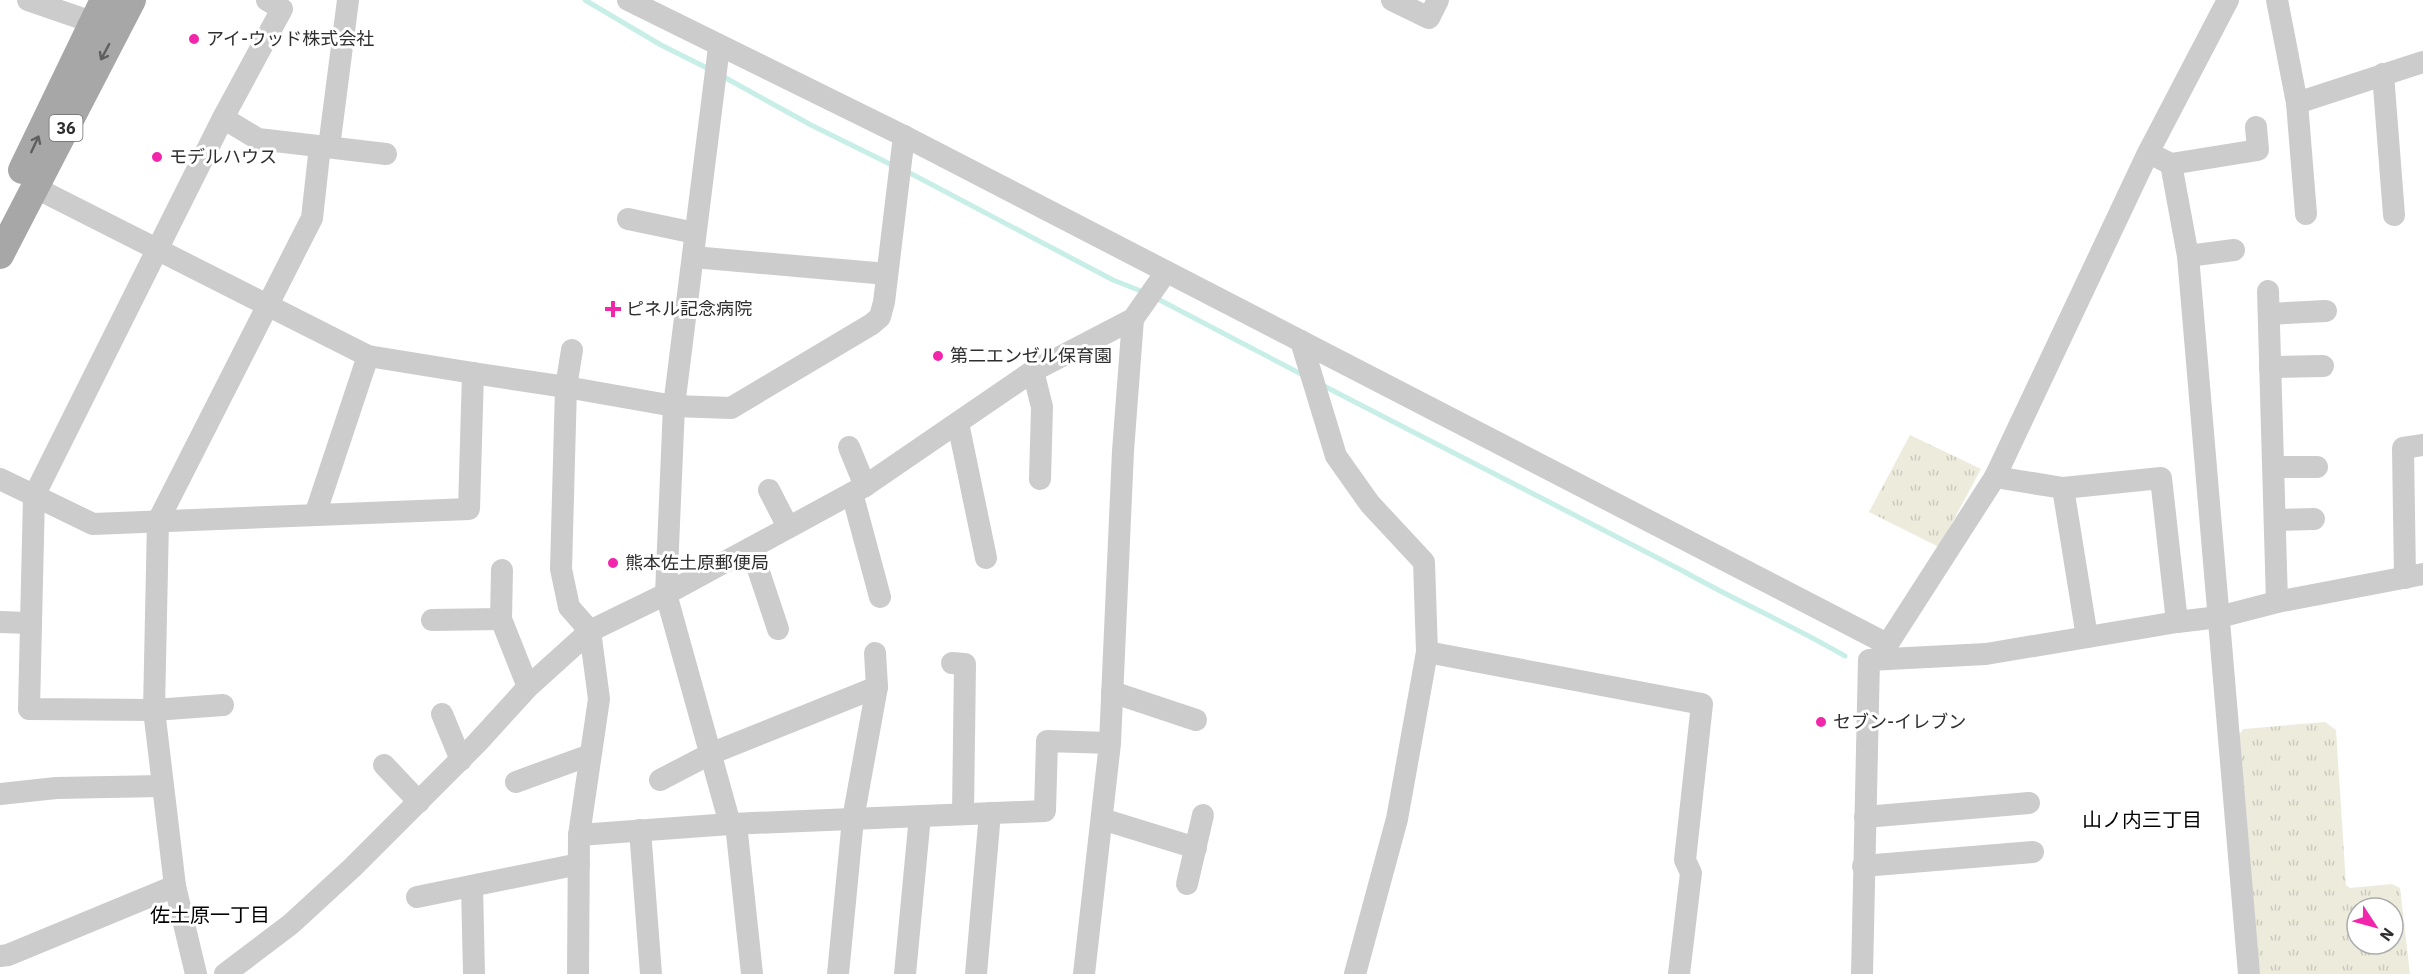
<svg xmlns="http://www.w3.org/2000/svg" width="2423" height="974" font-family="'IBM Plex Sans','Noto Sans JP',sans-serif">
	<defs>
		<pattern id="grass-tufts" width="24" height="20" patternUnits="userSpaceOnUse" patternTransform="scale(1.5)"><rect width="24" height="20" fill="#edebdc"/><path d="M3 7l-1-3M5 7V3M7 7l1-3M15 17l-1-3M17 17v-4M19 17l1-3" fill="none" stroke="#cccabd"/></pattern>
	</defs>
	<rect width="100%" height="100%" fill="#fff"/>
	<g fill="url(#grass-tufts)" fill-rule="evenodd">
		<path d="M1910 435 1981 469 1939 547 1869 512Z"/>
		<path d="M2325 722 2336 730 2346 885 2350 888 2392 884 2400 888 2410 974H2255L2238 735 2244 729ZM2357 908H2393V944H2357Z"/>
	</g>
	<g fill="none" stroke-linecap="round" stroke-linejoin="round">
		<g stroke="#c7eee7" stroke-width="5">
			<path d="M585 0 661 45 711 70"/>
			<path d="M722 76 811 125 894 166"/>
			<path d="M906 171 1113 280 1146 293"/>
			<path d="M1154 297 1303 375"/>
			<path d="M1322 385 1683 571C1736 601 1792 625 1845 656"/>
		</g>
		<g stroke="#ccc" stroke-width="22">
			<path d="M28 0 92 22"/>
			<path d="M628 0 904 136 1887 644"/>
			<path d="M1392 0 1429 18 1438 0"/>
			<path d="M2277 0 2297 103 2306 214"/>
			<path d="M719 47 674 406 666 594 730 824"/>
			<path d="M2383 74 2394 215"/>
			<path d="M2297 103 2423 62"/>
			<path d="M223 118 258 139 386 154"/>
			<path d="M329 147 348 0"/>
			<path d="M2159 158 2171 164 2258 150 2256 127"/>
			<path d="M2171 164 2188 256 2249 974"/>
			<path d="M34 187 368 356 473 373 566 387 674 406 731 408 872 324 880 317 884 302 904 136"/>
			<path d="M628 219 695 233"/>
			<path d="M2188 256 2234 250"/>
			<path d="M693 257 887 274"/>
			<path d="M2268 291 2277 602"/>
			<path d="M2269 314 2326 311"/>
			<path d="M1301 341 1336 456 1370 504 1424 562 1427 652 1397 819 1355 974"/>
			<path d="M572 350 566 387 561 569 569 607 590 631 599 699 579 835 578 974"/>
			<path d="M2270 367 2323 366"/>
			<path d="M1033 371 1042 407 1040 479"/>
			<path d="M958 423 986 558"/>
			<path d="M849 447 865 486"/>
			<path d="M2274 467H2317"/>
			<path d="M1995 477 2063 488 2161 478 2177 622"/>
			<path d="M0 479 93 524 469 509 473 373"/>
			<path d="M2063 488 2087 637"/>
			<path d="M769 490 788 527"/>
			<path d="M852 493 880 597"/>
			<path d="M315 515 368 356"/>
			<path d="M2275 520 2314 519"/>
			<path d="M751 548 778 629"/>
			<path d="M502 570 501 619 528 687"/>
			<path d="M2405 578 2403 448 2423 445"/>
			<path d="M432 620 501 619"/>
			<path d="M0 622 29 623"/>
			<path d="M1427 652 1702 704 1685 860 1691 873 1679 974"/>
			<path d="M1880 656 1995 477 2148 153 2228 0"/>
			<path d="M952 663 965 664 963 814"/>
			<path d="M1112 692 1196 720"/>
			<path d="M223 705 154 710 29 709 34 496 223 118 282 9 267 0"/>
			<path d="M442 714 461 760"/>
			<path d="M384 765 419 802"/>
			<path d="M660 780 710 754 877 687"/>
			<path d="M516 782 590 755"/>
			<path d="M0 794 56 788 162 786"/>
			<path d="M1865 817 2029 803"/>
			<path d="M1102 819 1196 848"/>
			<path d="M736 824 752 974"/>
			<path d="M640 830 651 974"/>
			<path d="M579 835 730 824 1045 811 1047 741 1110 743"/>
			<path d="M1863 866 2033 852"/>
			<path d="M1187 884 1203 815"/>
			<path d="M472 886 474 974"/>
			<path d="M417 897 579 864"/>
			<path d="M0 956 8 955 175 886"/>
			<path d="M196 974 175 886 154 710 158 521 312 218 320 146"/>
			<path d="M225 974 291 924 353 867 477 743 528 687 590 631 666 594 865 486 1033 371 1133 319 1166 272"/>
			<path d="M838 974 853 819 877 687 875 653"/>
			<path d="M905 974 920 816"/>
			<path d="M976 974 990 813"/>
			<path d="M1084 974 1110 743 1123 451 1133 319"/>
			<path d="M1862 974 1869 660 1986 654 2177 622 2219 617 2277 602 2423 574"/>
		</g>
		<g stroke="#a7a7a7" stroke-width="28">
			<path d="M22 170 104 0"/>
			<path d="M0 255 132 0"/>
		</g>
	</g>
	<defs><path id="oneway-shaft" d="M-6 0H5M1.5-3L5.5 0L1.5 3" fill="none" stroke-width="1.6" stroke-linecap="round" stroke-linejoin="round" transform="scale(1.5)"/></defs>
	<g stroke="#5f5f5f">
		<use href="#oneway-shaft" transform="translate(105 52) rotate(118)"/>
		<use href="#oneway-shaft" transform="translate(35 144) rotate(-65)"/>
	</g>
	<g fill="#f126aa" stroke="#fff" stroke-width="2">
		<circle cx="194" cy="39" r="6"/>
		<circle cx="157" cy="157" r="6"/>
		<path d="M610 300h6v6h6v6h-6v6h-6v-6h-6v-6h6z"/>
		<circle cx="938" cy="356" r="6"/>
		<circle cx="613" cy="563" r="6"/>
		<circle cx="1821" cy="722" r="6"/>
	</g>
	<g text-anchor="middle" stroke-width="6" stroke-linejoin="round" paint-order="stroke">
		<rect fill="#fff" stroke="#6d6d6d" stroke-width="1.5" x="49.5" y="115" width="33" height="26" rx="4.5"/>
		<g font-size="16" font-weight="bold" fill="#2f2f2f">
			<text x="66" y="134">36</text>
		</g>
		<g font-size="18" fill="#2f2f2f" stroke="#fff" text-anchor="start">
			<text x="206" y="45">アイ-ウッド株式会社</text>
			<text x="169" y="163">モデルハウス</text>
			<text x="626" y="315">ピネル記念病院</text>
			<text x="950" y="362">第二エンゼル保育園</text>
			<text x="625" y="569">熊本佐土原郵便局</text>
			<text x="1833" y="728">セブン-イレブン</text>
		</g>
		<g font-size="20" fill="#000" stroke="#fff">
			<text x="2142" y="827">山ノ内三丁目</text>
			<text x="210" y="922">佐土原一丁目</text>
		</g>
	</g>
	<g transform="translate(2375 926) rotate(126)"><circle r="28" fill="#ffffff" stroke="#acacac" stroke-width="1.5"/>
	<path d="M0-4.5L10 22L0 15L-10 22Z" fill="#f126aa"/>
	<text y="-9" font-size="16" font-weight="bold" text-anchor="middle" fill="#2f2f2f">N</text>
	</g>
</svg>
